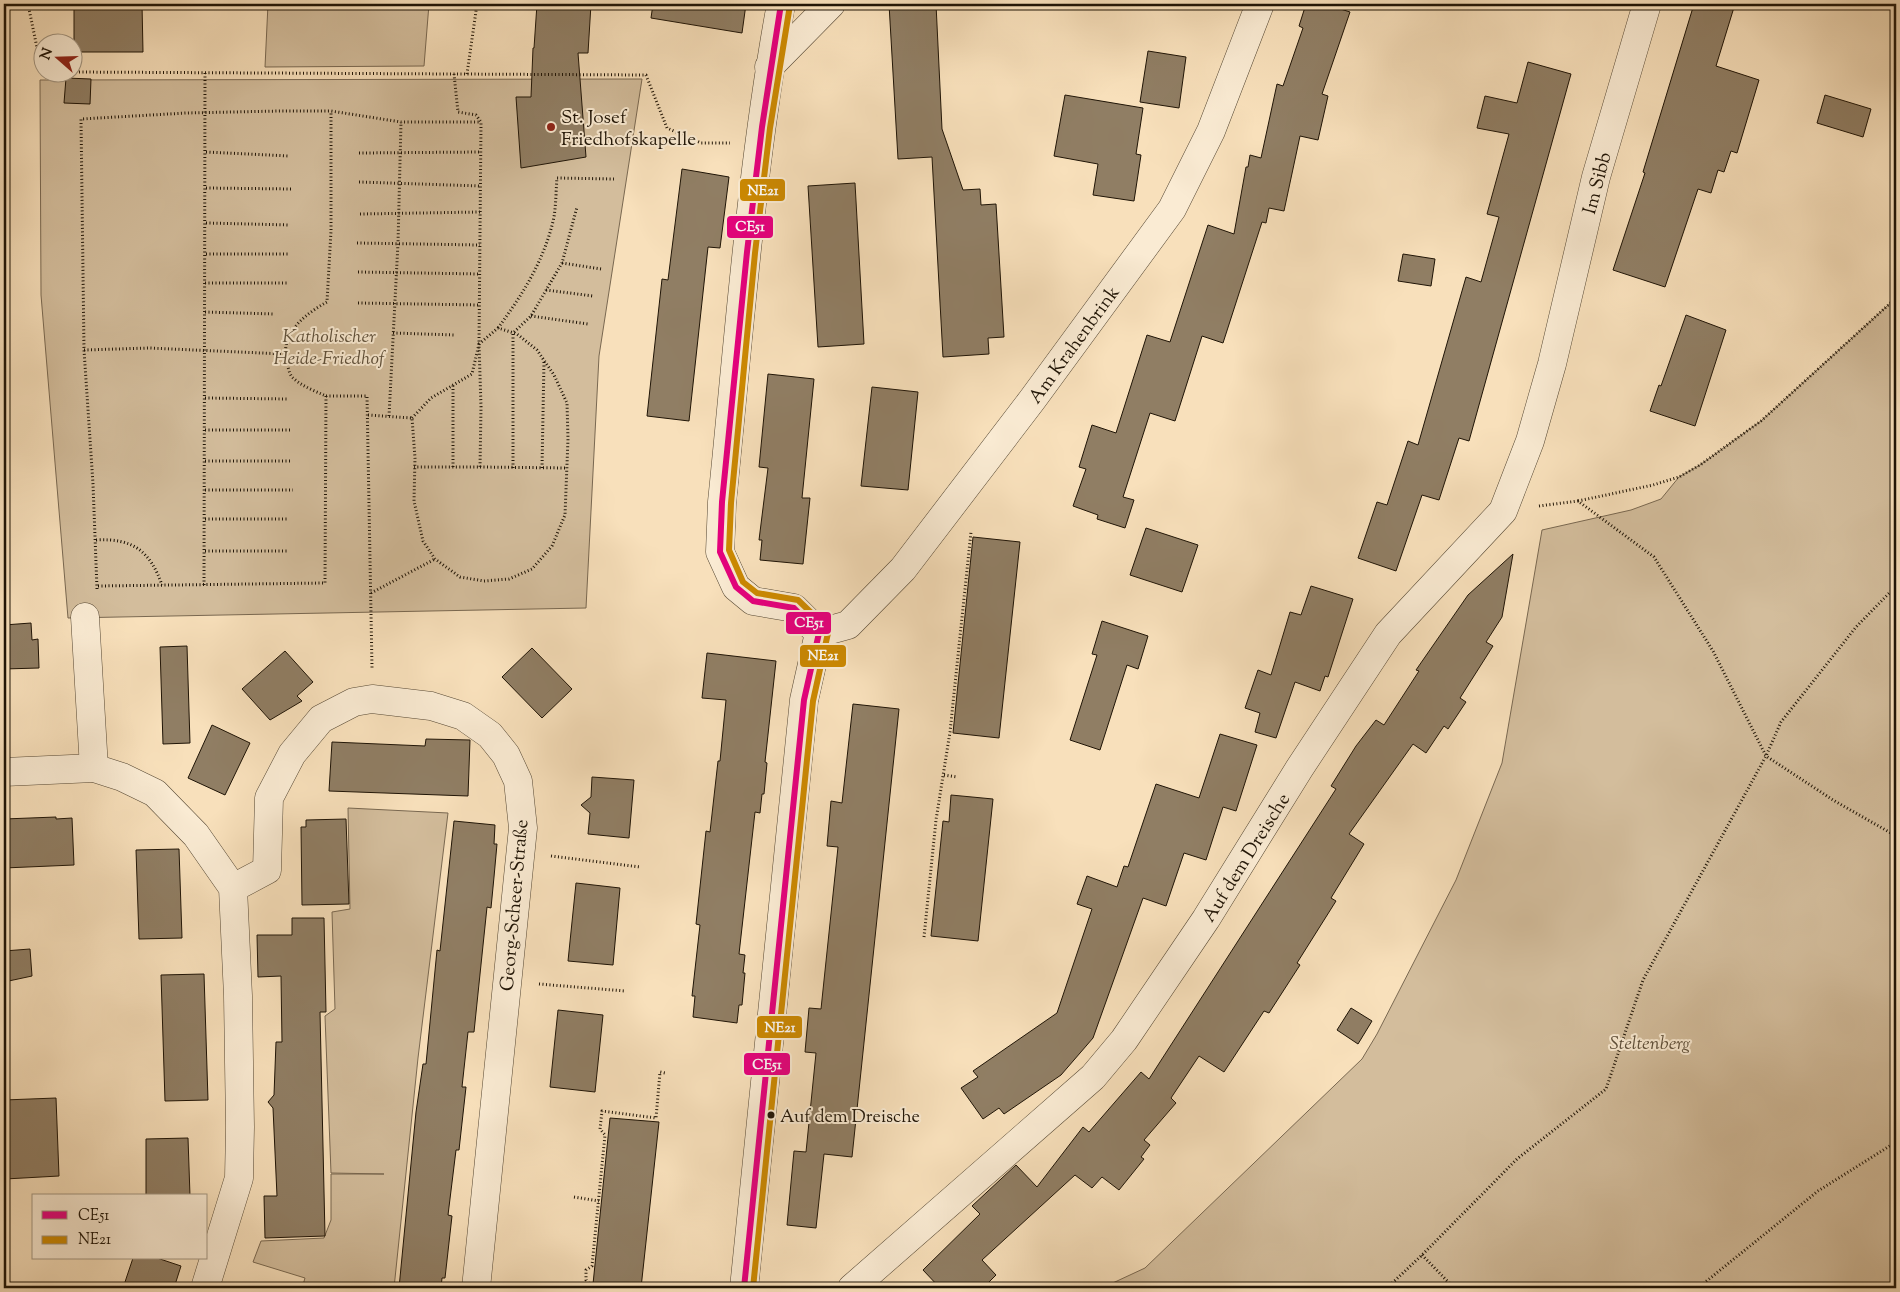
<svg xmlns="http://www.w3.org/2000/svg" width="1900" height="1292" font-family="'Sorts Mill Goudy',serif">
	<rect width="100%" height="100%" fill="#f8e0bb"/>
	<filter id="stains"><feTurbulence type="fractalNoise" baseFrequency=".004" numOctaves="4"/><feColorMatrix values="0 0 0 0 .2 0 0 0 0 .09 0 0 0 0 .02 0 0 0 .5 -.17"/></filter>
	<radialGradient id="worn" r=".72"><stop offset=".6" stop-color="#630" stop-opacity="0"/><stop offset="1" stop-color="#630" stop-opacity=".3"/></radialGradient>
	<g fill="#d3bd9c" stroke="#796851">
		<path d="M268 4H429L424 66 265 67Z"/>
		<path d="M642 79 599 356 586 608 68 618 41 295 40 80Z"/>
		<path d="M1896 298V1288H1102L1145 1268 1362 1059 1377 1034 1456 880 1502 763 1542 530 1631 510 1661 499 1679 477 1700 465 1761 421Z"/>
		<path d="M348 808 448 813 418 1058 394 1288H302L305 1278 253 1262 261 1241 324 1238 331 1220V1174H384L331 1173 325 1016 335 1009 332 912 350 909Z"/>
	</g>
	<g fill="#907e64" stroke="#1f1406">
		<path d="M74 4H142L143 52H74Z"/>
		<path d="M537 4H591L588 53H578L586 157 521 168 516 97H531L533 48H534Z"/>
		<path d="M653 4H746L742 33 651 18Z"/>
		<path d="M889 4H936L942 129 963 190 980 189 981 205 996 204 1004 337 988 338 989 354 943 357 932 157 898 159Z"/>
		<path d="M1306 4H1325L1350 12 1322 94 1328 96 1318 140 1300 136 1284 211 1269 208 1266 223 1262 222 1223 343 1202 336 1175 421 1150 413 1123 497 1134 500 1125 528 1097 519 1098 515 1073 506 1086 469 1079 467 1092 425 1116 433 1147 335 1170 342 1208 225 1234 234 1246 167H1248L1250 155 1261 158 1277 84 1283 86 1303 28 1299 26Z"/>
		<path d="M1694 4H1735L1716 66 1759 80 1737 153 1731 151 1724 172 1718 170 1711 193 1698 189 1665 287 1613 270 1645 173 1643 172Z"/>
		<path d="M1148 51 1186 57 1179 108 1140 102Z"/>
		<path d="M1528 62 1571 74 1469 441 1459 438 1439 500 1422 495 1396 571 1358 558 1377 502 1387 505 1408 441 1418 445 1466 277 1481 282 1499 217 1487 214 1509 134 1477 128 1485 96 1517 103Z"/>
		<path d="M66 78 91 79 90 104 64 103Z"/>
		<path d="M1065 95 1143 108 1136 154 1141 155 1134 201 1093 195 1098 164 1054 156Z"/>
		<path d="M1825 95 1871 109 1863 137 1817 123Z"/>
		<path d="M682 169 729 177 720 248 708 247 689 421 647 416 662 279 668 280Z"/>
		<path d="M855 183 864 344 818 347 808 186Z"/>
		<path d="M1403 254 1435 259 1431 286 1398 281Z"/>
		<path d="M1686 315 1726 330 1695 426 1650 411 1659 385 1661 386Z"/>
		<path d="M768 374 814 379 802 498H810L803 564 760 560 762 540H759L768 468 759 467Z"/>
		<path d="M872 387 918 392 908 490 861 486Z"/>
		<path d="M1146 528 1198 545 1182 592 1130 575Z"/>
		<path d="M973 537 1020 542 999 738 953 733Z"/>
		<path d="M1513 554 1502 617 1486 642 1493 646 1460 698 1466 702 1448 729 1444 726 1426 753 1413 744 1349 834 1364 844 1331 898 1336 901 1297 963 1300 965 1269 1013 1264 1011 1224 1072 1199 1056 1171 1098 1176 1103 1144 1140 1150 1145 1141 1157 1144 1159 1119 1190 1102 1177 1092 1188 1075 1175 982 1260 996 1275 983 1288H940L923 1270 980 1214 972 1206 1016 1165 1037 1187 1083 1127 1089 1132 1141 1072 1149 1079 1336 789 1331 786 1356 746 1376 720 1384 725 1419 671 1416 670 1468 595Z"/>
		<path d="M1311 586 1353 599 1328 677 1325 676 1320 691 1295 682 1276 738 1255 732 1260 713 1245 708 1258 670 1271 675 1290 612 1301 615Z"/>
		<path d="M1102 621 1148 636 1138 669 1127 665 1100 750 1070 740 1097 655 1092 654Z"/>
		<path d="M31 623 32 640 38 639 39 668 4 669V625Z"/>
		<path d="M187 646 190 743 163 744 160 647Z"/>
		<path d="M532 648 572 689 542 718 502 677Z"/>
		<path d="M285 651 313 682 297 696 302 701 270 720 242 689Z"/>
		<path d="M707 653 776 661 765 762 767 763 764 794H762L760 813 755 812 739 954 745 955 743 973H745L742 1005H739L737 1023 693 1017 695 996H692L700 925 696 924 706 831 710 832 718 761H720L726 700 702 698Z"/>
		<path d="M853 704 899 709 852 1157 824 1154 816 1228 787 1225 794 1151 806 1152 816 1053 805 1052 809 1008 821 1009 838 847 827 846 831 801 842 803Z"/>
		<path d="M212 725 250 743 225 795 188 778Z"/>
		<path d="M1220 734 1257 745 1236 811 1223 807 1206 860 1184 853 1166 906 1143 898 1093 1038 1061 1075 1004 1114 999 1108 983 1119 961 1088 978 1077 973 1071 1057 1013 1092 909 1077 904 1087 876 1117 887 1124 866 1128 867 1156 784 1199 798Z"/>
		<path d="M426 739 470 740 468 796 329 791 332 742 425 746Z"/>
		<path d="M592 777 634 780 629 838 588 834 590 813 581 805 591 797Z"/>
		<path d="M951 795 993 799 978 941 931 936 943 821 949 822Z"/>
		<path d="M56 817V819L72 818 74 865 4 868V819Z"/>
		<path d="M346 819 349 904 302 905 301 827H306V820Z"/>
		<path d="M454 821 495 825 494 844H497L494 877 491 908 487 907 474 1032H468L462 1087H466L459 1150H456L448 1215 452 1216 445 1278H442L441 1288H399L416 1112 423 1064H426L437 950 440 951Z"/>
		<path d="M179 849 182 938 139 939 136 850Z"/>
		<path d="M576 883 620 888 613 965 568 961Z"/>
		<path d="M292 918H324L326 1012H320L325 1236 265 1238 264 1196H277L273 1108 268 1102 274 1095 276 1042H282L281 976 258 977 257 935H292Z"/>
		<path d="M30 949 32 976 4 982V951Z"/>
		<path d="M204 974 208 1100 165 1101 161 975Z"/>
		<path d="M1351 1008 1372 1021 1358 1044 1337 1030Z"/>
		<path d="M558 1010 603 1015 595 1092 550 1087Z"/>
		<path d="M56 1098 59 1176 5 1179 4 1100Z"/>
		<path d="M610 1118 659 1122 641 1288 593 1284Z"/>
		<path d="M188 1138 190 1196H146V1139Z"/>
		<path d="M133 1258H157L181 1266 174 1288H123Z"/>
	</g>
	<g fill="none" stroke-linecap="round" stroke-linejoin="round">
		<g stroke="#554733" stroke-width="29">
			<g id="minor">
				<path d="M769 67 831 4"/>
				<path d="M85 617 94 768"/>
				<path d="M819 633 848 625 903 569 1032 400 1172 209 1211 131 1260 4"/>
				<path d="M4 772 94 768 122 777 155 793 196 835 233 888 238 996 240 1127 239 1178 205 1288"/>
				<path d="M233 888 267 870 269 798 292 754 321 719 354 702 372 699 431 706 463 716 490 735 506 755 518 781 523 828 476 1288"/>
				<path d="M744 1288 804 700 819 633 794 608 753 601 736 587 720 552 722 502C739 336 751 167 781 4"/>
				<path d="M852 1288 1093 1077 1124 1040 1206 919 1299 769 1388 634 1503 511 1530 441 1552 364 1596 177 1647 4"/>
			</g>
		</g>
		<g stroke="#1f1406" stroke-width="3" stroke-dasharray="1 2.5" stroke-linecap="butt">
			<path d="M28 4 42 72"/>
			<path d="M72 72 646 75 667 128 701 143H730"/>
			<path d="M467 74 477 4"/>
			<path d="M206 152 289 156"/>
			<path d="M359 153 481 152"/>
			<path d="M359 182 480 186"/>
			<path d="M206 188 292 189"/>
			<path d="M360 214 480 212"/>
			<path d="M206 223 290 225"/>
			<path d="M357 243 480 245"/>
			<path d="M206 254H289"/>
			<path d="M562 263 601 269"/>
			<path d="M358 272 480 274"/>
			<path d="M205 283H288"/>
			<path d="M546 290 593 296"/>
			<path d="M358 303 480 305"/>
			<path d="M205 312 274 314"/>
			<path d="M531 316 588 324"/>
			<path d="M498 328C523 294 545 259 554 217 556 204 556 190 557 178L614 179"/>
			<path d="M393 333 455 335"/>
			<path d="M84 350 149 348 284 354"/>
			<path d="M326 396H367L372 668"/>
			<path d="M205 398 289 399"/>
			<path d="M368 415 412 418 415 458 414 501 423 541 435 559 460 577 484 581 509 579 532 569 552 546 565 515 568 439 567 403 554 375 537 350 517 334 498 328 479 344 481 407 480 467H414"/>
			<path d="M389 416 398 243 401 122"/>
			<path d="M412 418 431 398 472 374 479 344 481 122 476 115 458 112 454 74"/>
			<path d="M205 430H291"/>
			<path d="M205 461H291"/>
			<path d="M453 467V385"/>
			<path d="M480 467 567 468"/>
			<path d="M513 468V333L531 316 562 263 577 207"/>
			<path d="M542 468 544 361"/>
			<path d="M205 490H293"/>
			<path d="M1578 501 1653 485 1679 477 1700 465 1761 421 1896 298"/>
			<path d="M1539 506 1578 501 1654 557 1713 651 1766 756 1833 800 1896 836"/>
			<path d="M205 519H288"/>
			<path d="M96 540C133 538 150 551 162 585"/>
			<path d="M205 551H288"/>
			<path d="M204 585 205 73"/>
			<path d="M98 586 325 583 326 396C315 391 301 386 292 377 289 373 288 367 287 362 279 334 305 314 327 302L331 231V111"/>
			<path d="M97 589 93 484 84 350 81 119 186 113 280 111H331L401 122H481"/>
			<path d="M371 593 435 559"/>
			<path d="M944 775 957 777"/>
			<path d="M551 856 640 867"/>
			<path d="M924 937 936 820 950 732 971 532"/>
			<path d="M539 984 625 991"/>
			<path d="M574 1197 599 1201"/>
			<path d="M1422 1255 1454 1288"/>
			<path d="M601 1288 592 1287 586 1280V1270L592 1266 605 1135 600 1129 602 1111 656 1118 660 1072 665 1073"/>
			<path d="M1387 1288 1422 1255 1517 1159 1606 1089 1643 980 1766 756 1781 722 1856 627 1896 586"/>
			<path d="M1698 1288 1818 1191 1896 1142"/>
		</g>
		<use href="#minor" stroke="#faebd3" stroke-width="28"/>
		<g stroke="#faebd3" stroke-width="10">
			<path id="bus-1" d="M744 1288 804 700 819 633 794 608 753 601 736 587 720 552 722 502 747 252 762 127 781 4"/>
		</g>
		<g stroke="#faebd3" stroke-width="10">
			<path id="bus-2" d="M753 1288 813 701 828 633 826 627 798 600 757 593 743 582 729 550 731 503 755 253 770 128 790 5"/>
		</g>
		<use href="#bus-1" stroke="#e5007d" stroke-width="6"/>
		<use href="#bus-2" stroke="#cc8901" stroke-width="6"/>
	</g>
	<circle fill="#8f2418" stroke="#faebd3" stroke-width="2" cx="551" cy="127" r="5"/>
	<circle fill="#1f1406" stroke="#faebd3" stroke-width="2" cx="771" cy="1115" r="4.5"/>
	<g text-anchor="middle" stroke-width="4" stroke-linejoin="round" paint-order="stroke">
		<g font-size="18" fill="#1f1406" stroke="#faebd3" text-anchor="start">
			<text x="780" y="1122">Auf dem Dreische</text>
		</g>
		<g font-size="19" fill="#1f1406" stroke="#faebd3" text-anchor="start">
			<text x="561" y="123">St. Josef<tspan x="561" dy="22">Friedhofskapelle</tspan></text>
		</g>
		<g font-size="19" fill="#1f1406" stroke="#faebd3">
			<text transform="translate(1596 183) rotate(-75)" y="7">Im Sibb</text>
			<text transform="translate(1073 344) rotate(-54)" y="7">Am Krahenbrink</text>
			<text transform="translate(1245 857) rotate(-58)" y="7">Auf dem Dreische</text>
			<text transform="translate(513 905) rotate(-85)" y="7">Georg-Scheer-Straße</text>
		</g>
		<g font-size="19" font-style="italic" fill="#5e4f3a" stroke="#faebd3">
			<text x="329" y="342">Katholischer<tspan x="329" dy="22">Heide-Friedhof</tspan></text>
			<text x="1650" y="1049">Steltenberg</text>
		</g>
	</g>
	<g stroke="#faebd3" stroke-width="2">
		<rect x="739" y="178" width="47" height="24" rx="5" fill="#cc8901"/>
		<rect x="726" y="215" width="48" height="24" rx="5" fill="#e5007d"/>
		<rect x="785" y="611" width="47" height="24" rx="5" fill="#e5007d"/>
		<rect x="799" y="644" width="48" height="24" rx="5" fill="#cc8901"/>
		<rect x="756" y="1015" width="47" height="24" rx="5" fill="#cc8901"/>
		<rect x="743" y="1052" width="48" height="24" rx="5" fill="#e5007d"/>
	</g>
	<g font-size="14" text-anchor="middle" font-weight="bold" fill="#fff">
		<text x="763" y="195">NE21</text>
		<text x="750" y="231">CE51</text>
		<text x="809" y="627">CE51</text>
		<text x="823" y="660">NE21</text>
		<text x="780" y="1032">NE21</text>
		<text x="767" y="1069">CE51</text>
	</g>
	<rect width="1900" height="1292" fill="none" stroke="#f8e0bb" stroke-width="20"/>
	<rect x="5" y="5" width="1890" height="1282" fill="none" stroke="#1f1406" stroke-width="2.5"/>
	<rect x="10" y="10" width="1880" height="1272" fill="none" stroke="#1f1406"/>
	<rect x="32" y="1194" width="175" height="65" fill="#faebd3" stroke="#a29581"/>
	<rect x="42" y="1211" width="25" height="8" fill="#e5007d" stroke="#a29581"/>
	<text x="78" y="1220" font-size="15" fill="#1f1406">CE51</text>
	<rect x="42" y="1236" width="25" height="8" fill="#cc8901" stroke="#a29581"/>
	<text x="78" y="1244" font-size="15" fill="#1f1406">NE21</text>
	<g transform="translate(58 58) rotate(290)"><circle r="24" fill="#faebd3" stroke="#a29581"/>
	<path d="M0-4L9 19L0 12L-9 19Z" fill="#8f2418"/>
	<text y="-8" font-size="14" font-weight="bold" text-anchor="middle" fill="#1f1406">N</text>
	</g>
	<rect width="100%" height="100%" filter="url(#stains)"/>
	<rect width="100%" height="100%" fill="url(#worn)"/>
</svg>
